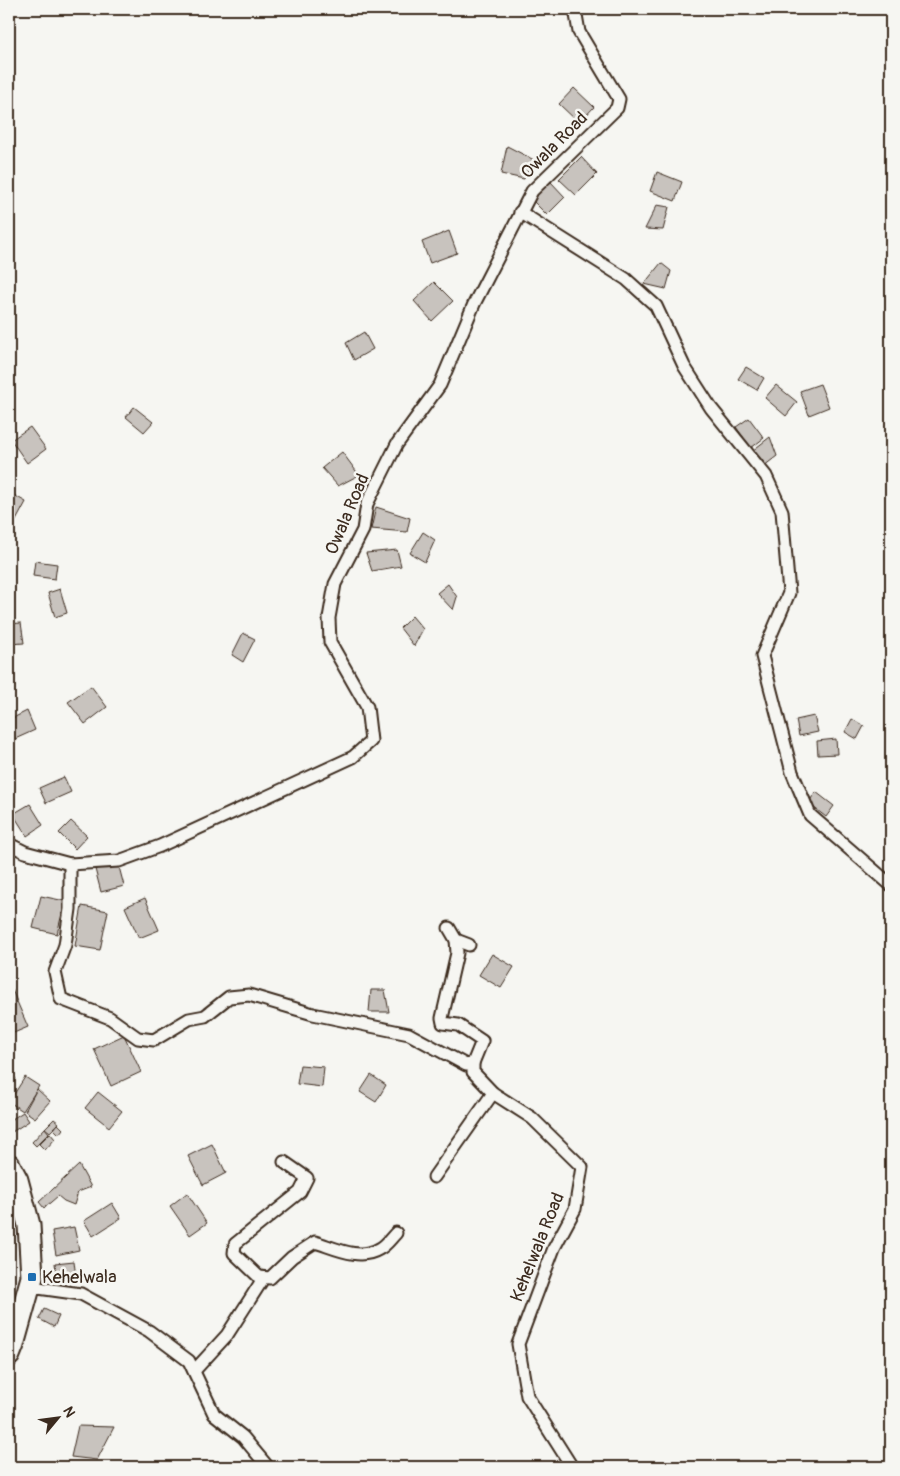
<svg xmlns="http://www.w3.org/2000/svg" width="900" height="1476" font-family="Pangolin,sans-serif">
	<rect width="100%" height="100%" fill="#f6f6f2"/>
	<filter id="ink" filterUnits="userSpaceOnUse"><feTurbulence type="fractalNoise" baseFrequency=".02" numOctaves="2"/><feDisplacementMap in="SourceGraphic" scale="10" xChannelSelector="R" yChannelSelector="G"/><feConvolveMatrix kernelMatrix="1 2 1 2 8 2 1 2 1" color-interpolation-filters="sRGB"/></filter>
	<g filter="url(#ink)">
		<g fill="#c8c3be" stroke="#3b2a1e">
			<path d="M574 88 594 107 579 123 559 104Z"/>
			<path d="M507 146 534 160 524 179 501 174Z"/>
			<path d="M581 157 597 174 576 195 559 179Z"/>
			<path d="M657 172 682 182 675 201 650 191Z"/>
			<path d="M551 182 565 197 547 215 532 200Z"/>
			<path d="M657 205 669 207 663 230 645 229Z"/>
			<path d="M449 231 457 253 430 263 422 242Z"/>
			<path d="M661 263 671 271 666 289 644 284Z"/>
			<path d="M434 282 453 301 432 321 414 301Z"/>
			<path d="M364 332 373 349 354 360 346 343Z"/>
			<path d="M746 367 764 378 757 390 738 379Z"/>
			<path d="M820 384 829 407 809 415 800 391Z"/>
			<path d="M776 385 797 402 786 416 765 398Z"/>
			<path d="M134 407 153 422 144 432 126 417Z"/>
			<path d="M749 418 764 438 751 448 736 427Z"/>
			<path d="M30 427 46 449 27 463 11 440Z"/>
			<path d="M770 437 777 456 764 466 752 451Z"/>
			<path d="M342 452 359 475 338 486 322 468Z"/>
			<path d="M12 494 26 502 12 528 9 526V501Z"/>
			<path d="M376 507 410 518 407 532 371 529Z"/>
			<path d="M423 532 435 540 425 562 410 553Z"/>
			<path d="M397 550 401 566 372 571 366 553Z"/>
			<path d="M35 561 57 564 55 579 33 576Z"/>
			<path d="M448 584 457 597 453 610 437 593Z"/>
			<path d="M60 589 67 613 55 617 48 593Z"/>
			<path d="M412 616 423 629 414 646 400 628Z"/>
			<path d="M21 623 24 643 9 644V624Z"/>
			<path d="M243 633 255 639 243 662 232 655Z"/>
			<path d="M91 686 107 707 85 724 68 702Z"/>
			<path d="M27 711 35 730 15 739 9 724V720Z"/>
			<path d="M814 716 818 732 799 736 796 720Z"/>
			<path d="M852 719 864 726 857 739 845 732Z"/>
			<path d="M836 739 837 754 818 755 817 741Z"/>
			<path d="M64 777 71 792 46 803 39 788Z"/>
			<path d="M816 792 834 806 826 817 808 803Z"/>
			<path d="M30 804 43 825 27 836 13 814Z"/>
			<path d="M71 821 87 836 75 849 59 833Z"/>
			<path d="M118 863 124 886 101 892 95 869Z"/>
			<path d="M41 896 65 901 57 934 33 928Z"/>
			<path d="M145 898 159 930 139 938 125 907Z"/>
			<path d="M82 906 108 911 100 950 75 946Z"/>
			<path d="M492 954 514 967 501 988 479 975Z"/>
			<path d="M12 990 28 1027 9 1035V991Z"/>
			<path d="M371 990H385L389 1012H369Z"/>
			<path d="M124 1035 141 1072 111 1086 94 1049Z"/>
			<path d="M300 1065 324 1067 322 1087 297 1084Z"/>
			<path d="M9 1071 16 1079 9 1086Z"/>
			<path d="M371 1075 386 1085 376 1102 360 1092Z"/>
			<path d="M25 1077 39 1086 23 1111 9 1102Z"/>
			<path d="M37 1089 50 1101 35 1118 25 1111Z"/>
			<path d="M98 1092 122 1111 109 1127 85 1108Z"/>
			<path d="M23 1112 29 1121 12 1132 9 1126V1121Z"/>
			<path d="M54 1119 59 1123 50 1132 45 1128Z"/>
			<path d="M58 1124 63 1129 59 1134 54 1129Z"/>
			<path d="M45 1128 49 1133 36 1146 32 1142Z"/>
			<path d="M50 1133 55 1139 45 1150 39 1144Z"/>
			<path d="M212 1144 226 1173 203 1185 188 1156Z"/>
			<path d="M79 1165 91 1187 78 1192 74 1205 64 1201 58 1196 44 1208 39 1202Z"/>
			<path d="M187 1193 207 1223 190 1235 170 1206Z"/>
			<path d="M112 1203 121 1218 93 1236 84 1221Z"/>
			<path d="M74 1227 79 1250 56 1255 52 1231Z"/>
			<path d="M74 1261 76 1278 57 1280 55 1263Z"/>
			<path d="M44 1309 59 1316 54 1327 39 1319Z"/>
			<path d="M78 1426 114 1427 97 1460 71 1457Z"/>
		</g>
		<g fill="none" stroke-linecap="round" stroke-linejoin="round">
			<g stroke="#3b2a1e" stroke-width="15">
				<g id="street">
					<path d="M520 212 626 279 656 306 684 366 711 408 766 476 782 511 789 593 762 656 792 772 810 815 891 885"/>
					<path d="M9 844 25 852 70 864 119 861 160 846 353 757 371 741 367 707 330 642 329 618 335 584 363 530 367 504 397 444 440 385 474 304 532 191 617 108 619 99 579 32 575 9"/>
					<path d="M70 864V909L65 945 55 972 61 999 110 1018 138 1038 154 1040 189 1019 205 1016 229 997 249 995 313 1014 409 1034 466 1065 473 1063 482 1041 458 1025 443 1023 442 1018 457 953 456 940"/>
					<path d="M449 928 456 940 469 945"/>
					<path d="M473 1063V1072L493 1093 532 1118 582 1167 575 1209 554 1248 518 1344 527 1396 572 1467"/>
					<path d="M434 1177 493 1093"/>
					<path d="M259 1277 270 1278 292 1257 315 1242C335 1248 359 1261 379 1249 386 1246 391 1238 396 1233"/>
					<path d="M31 1287 81 1294 149 1331 189 1361 214 1414 243 1437 268 1467"/>
					<path d="M194 1371 227 1335 261 1282 259 1277 234 1253 235 1244 300 1192 307 1178 284 1162"/>
				</g>
			</g>
			<g stroke="#3b2a1e" stroke-width="25">
				<path id="highway" d="M9 1165 17 1180 29 1225 32 1277 13 1345 9 1355"/>
			</g>
			<use href="#street" stroke="#f6f6f2" stroke-width="11"/>
			<use href="#highway" stroke="#f6f6f2" stroke-width="21"/>
		</g>
	</g>
	<rect fill="#1f6fb2" stroke="#f6f6f2" stroke-width="2" x="27" y="1272" width="10" height="10" rx="2.5"/>
	<g text-anchor="middle" stroke-width="5" stroke-linejoin="round" paint-order="stroke">
		<g font-size="18" fill="#3b2a1e" stroke="#f6f6f2">
			<text transform="translate(554 145) rotate(-45)" y="6">Owala Road</text>
			<text transform="translate(347 514) rotate(-67)" y="6">Owala Road</text>
			<text transform="translate(537 1247) rotate(-68)" y="6">Kehelwala Road</text>
		</g>
		<g font-size="18" fill="#3b2a1e" stroke="#f6f6f2" text-anchor="start">
			<text x="42" y="1283">Kehelwala</text>
		</g>
	</g>
	<rect width="900" height="1476" fill="none" stroke="#f6f6f2" stroke-width="30"/>
	<rect x="15" y="15" width="870" height="1446" fill="none" stroke="#3b2a1e" stroke-width="2" filter="url(#ink)"/>
	<g transform="translate(58 1418) rotate(61)" stroke="#f6f6f2" stroke-width="4" paint-order="stroke">
	<path d="M0-4L9 19L0 12L-9 19Z" fill="#3b2a1e"/>
	<text y="-8" font-size="14" font-weight="bold" text-anchor="middle" fill="#3b2a1e">N</text>
	</g>
</svg>
